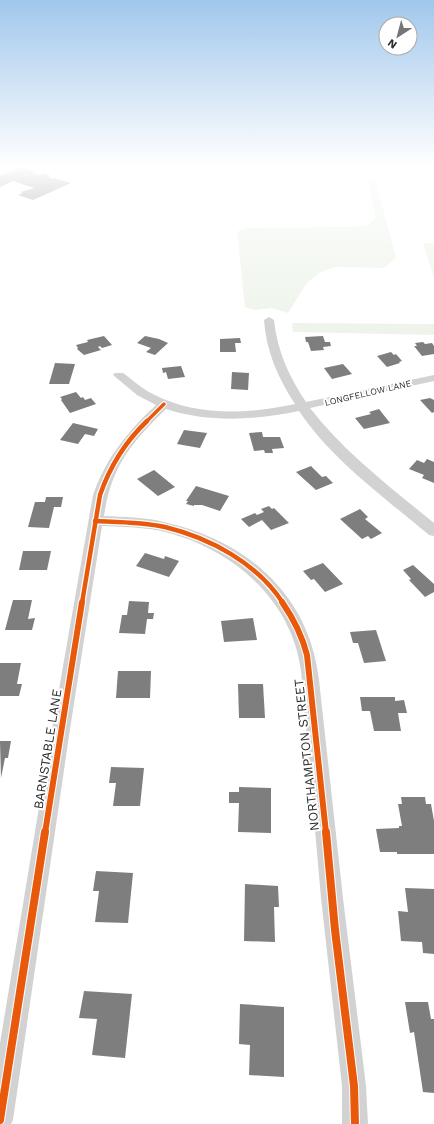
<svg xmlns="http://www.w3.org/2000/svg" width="434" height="1124" font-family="'Work Sans',sans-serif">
	<rect width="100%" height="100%" fill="#fff"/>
	<g fill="#eef4eb">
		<path d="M367 179H375L396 258 384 268 335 267 319 273 306 284 288 313 271 308 254 310 245 307 237 232 244 228 354 227 368 225 376 218Z"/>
		<path d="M423 243H434V278Z"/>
		<path d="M292 323 434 324V335L293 332Z"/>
	</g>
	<g fill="#7e7e7e">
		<path d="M21 167 36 172 33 173 39 175 43 173 51 176 48 177 53 179 55 178 71 183 33 200 18 195 23 193 21 192 34 188 13 181 0 187V176Z"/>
		<path d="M104 336 112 345 102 348 100 346 98 347 101 350 84 355 77 349 78 348 76 345 88 342 87 340Z"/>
		<path d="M145 336 159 339 168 343 155 355 146 352 151 348 137 343Z"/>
		<path d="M323 336 325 342H330L331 346 323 347 324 350 311 351 308 342H306L305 337Z"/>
		<path d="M240 338 241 343H235L236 352H220V339Z"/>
		<path d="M423 342 425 344 432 343 434 346V354L422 356 414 346H417L415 343Z"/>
		<path d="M391 352 394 355 396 354 402 361 399 362 400 363 387 367 377 356Z"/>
		<path d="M55 363 75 364 69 384H49Z"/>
		<path d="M343 364 352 374 332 379 324 368Z"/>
		<path d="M181 366 185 377 168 379 166 372 163 373 162 368Z"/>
		<path d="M232 372 249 373 248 390 231 389Z"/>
		<path d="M76 392 81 398 83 397 85 400 91 398 96 404 70 413 61 400 62 399 60 397Z"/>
		<path d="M430 398 434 400V412L432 413 420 400Z"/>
		<path d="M379 409 390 423 364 429 355 418 371 414 369 412Z"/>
		<path d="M73 423 98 429 94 436 85 434 78 444 60 440Z"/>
		<path d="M184 430 207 433 200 448 177 444Z"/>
		<path d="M262 432 263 437H280L284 448 272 449 273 453H265L264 450 254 451 249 433Z"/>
		<path d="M427 459 434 462V483L422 478 424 475 409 469 417 460 424 463Z"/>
		<path d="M311 466 322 477 326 476 333 483 316 490 296 472Z"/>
		<path d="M154 470 175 487 158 496 137 479Z"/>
		<path d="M196 486 229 496 220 511 202 505H194V506L186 504 188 501H186Z"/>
		<path d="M46 497H63L61 507H54L49 528 28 527 35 502H45Z"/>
		<path d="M269 506 272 509 274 508 289 523 271 530 262 520 249 527 241 519 255 513 257 515 264 512 261 509Z"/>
		<path d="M360 509 368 517 365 519 382 533 371 539 368 536 362 539 340 519Z"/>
		<path d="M23 551H51L47 570H19Z"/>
		<path d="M145 553 164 559 165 556 179 561 169 577 136 566Z"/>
		<path d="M323 563 343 584 325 592 314 579 311 580 303 571Z"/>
		<path d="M413 565 434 584V592L425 597 409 580 411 579 403 570Z"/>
		<path d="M13 600H32L28 619 35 618 32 630H5Z"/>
		<path d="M129 601 149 602 148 613H154L153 619H147L145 634 119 633 122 615H127Z"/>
		<path d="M253 618 257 640 224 642 221 621Z"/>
		<path d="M376 630 386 661 364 663 358 643H353L350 632Z"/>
		<path d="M0 663H21L17 684H22L19 696H0Z"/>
		<path d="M118 671H151L150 698H116Z"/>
		<path d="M238 684H263L265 718H239Z"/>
		<path d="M360 697H395V701L404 700 407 713H398L401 731H374L370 711H362Z"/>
		<path d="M0 741H11L8 758H5L1 778Z"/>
		<path d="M111 767 144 768 140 806H113L116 783H109Z"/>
		<path d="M239 787 271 788V833L238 832 239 803H229V792H239Z"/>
		<path d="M401 797H425L426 804H431L434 821V854H397V852H380L376 829 399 828V826H402L398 804H402Z"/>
		<path d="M96 871 133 873 128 923 95 922 99 891H93Z"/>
		<path d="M245 884 278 886 279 907H274L275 942 244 941Z"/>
		<path d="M405 888 434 889V954L423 953 422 942 401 941 398 911 408 912Z"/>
		<path d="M84 991 132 994 125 1058 92 1055 97 1019 79 1018Z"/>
		<path d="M405 1002H428L431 1019H434V1093L423 1092 414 1032 410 1033Z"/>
		<path d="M240 1004 284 1007V1077L249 1075 250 1045 239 1044Z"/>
	</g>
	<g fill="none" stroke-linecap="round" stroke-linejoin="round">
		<path fill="#d2d2d2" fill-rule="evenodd" d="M269 317 274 320C277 350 289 377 306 402L434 375V381L310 408C345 453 390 487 434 523V536L429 535C384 497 332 460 299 411 255 420 210 423 166 409 131 443 111 467 104 516 124 517 144 517 164 522 246 540 309 594 319 680L343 898 366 1086 368 1124H342V1086L321 898 301 671C292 600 233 549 165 532 145 527 123 527 102 526L70 729 13 1120 11 1124H0V1043L52 729 93 495C106 458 128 431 156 405L137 395 113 375 115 373H123C133 380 142 389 153 394 196 417 249 414 295 404 278 378 266 351 264 320Z"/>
		<g stroke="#fff" stroke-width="5.5">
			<path id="cycleway-far3" d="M146 422 164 404"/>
		</g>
		<g stroke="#fff" stroke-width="7">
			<g id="cycleway-far2">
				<path d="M95 521C118 522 142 522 165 527 210 538 257 563 283 603"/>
				<path d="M82 603 100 495C110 466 125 442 147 421"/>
			</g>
		</g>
		<g stroke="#fff" stroke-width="8">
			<g id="cycleway-far1">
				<path d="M282 602C293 618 302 635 307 655L326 833"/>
				<path d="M45 833 82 602"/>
			</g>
		</g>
		<g stroke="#fff" stroke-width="10">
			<g id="cycleway">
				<path d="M326 832 335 930 354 1086 355 1124"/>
				<path d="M0 1120 45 832"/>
			</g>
		</g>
		<use href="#cycleway-far3" stroke="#e8590c" stroke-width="3.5"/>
		<use href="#cycleway-far2" stroke="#e8590c" stroke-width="4.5"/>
		<use href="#cycleway-far1" stroke="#e8590c" stroke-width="6"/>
		<use href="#cycleway" stroke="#e8590c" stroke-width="8"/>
	</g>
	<linearGradient id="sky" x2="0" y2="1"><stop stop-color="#a1c7ec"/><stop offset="0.51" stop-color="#fff"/><stop offset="1" stop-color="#fff" stop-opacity="0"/></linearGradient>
	<rect width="434" height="324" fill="url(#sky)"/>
	<g text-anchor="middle" stroke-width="4" stroke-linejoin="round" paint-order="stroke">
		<g font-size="9" fill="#2d2d2d" stroke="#fff">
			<text transform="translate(368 393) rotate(-13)" y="3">LONGFELLOW LANE</text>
		</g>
		<g font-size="13" fill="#2d2d2d" stroke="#fff">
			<text transform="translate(47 749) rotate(-81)" y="5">BARNSTABLE LANE</text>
			<text transform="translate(306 755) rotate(-96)" y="5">NORTHAMPTON STREET</text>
		</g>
	</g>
	<g transform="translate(398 36) rotate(216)"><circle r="19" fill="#ffffff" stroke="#ababab"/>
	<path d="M0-3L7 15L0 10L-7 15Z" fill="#767676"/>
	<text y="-6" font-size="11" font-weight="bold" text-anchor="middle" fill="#2d2d2d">N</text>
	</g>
</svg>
